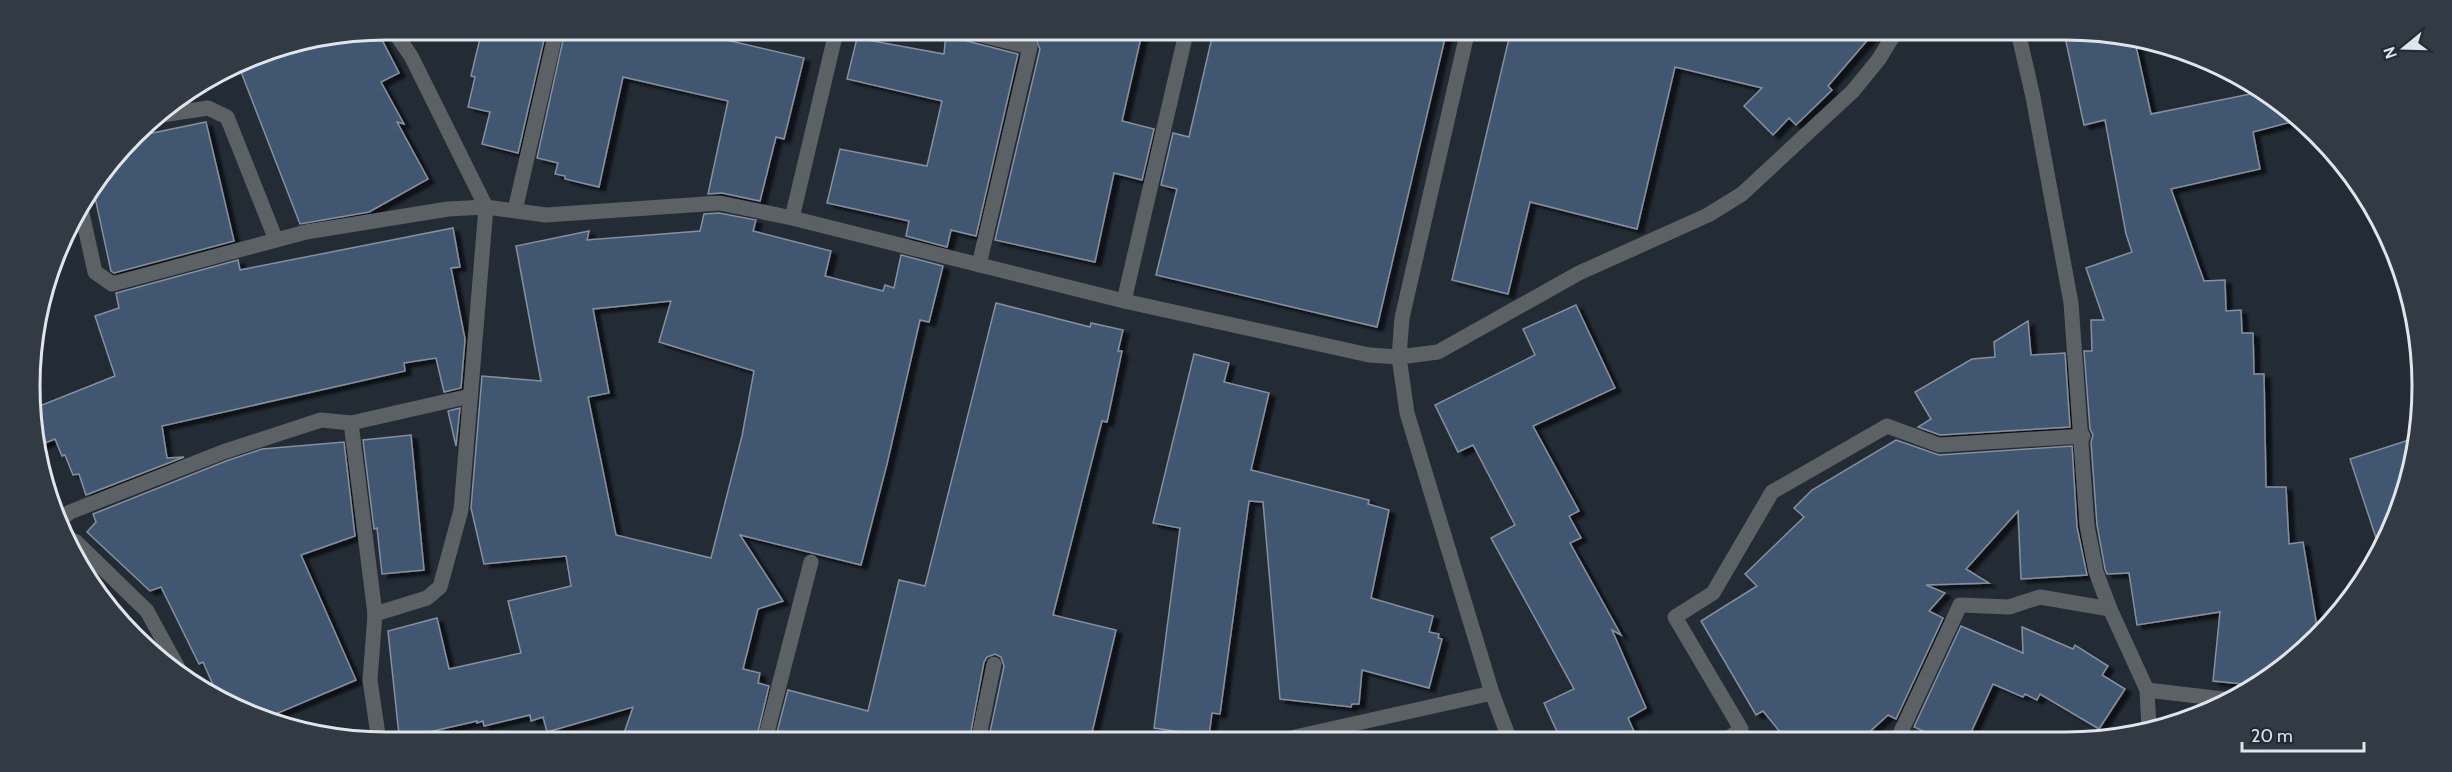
<svg xmlns="http://www.w3.org/2000/svg" width="2452" height="772" font-family="Cabin,sans-serif">
	<defs>
		<filter id="shadow"><feDropShadow dx="6" dy="4" stdDeviation="1.5" flood-color="#0009"/></filter>
	</defs>
	<rect width="100%" height="100%" fill="#232b35"/>
	<g fill="#3f5671" stroke="#86909d" stroke-width="1.5" fill-rule="evenodd" filter="url(#shadow)">
		<path d="M482 30 546 31 518 153 482 144 490 112 468 107 475 77 471 76Z"/>
		<path d="M565 31H728L726 40 804 58 784 139 776 137 760 201 722 193 708 194 728 101 623 77 599 187 565 179V176L555 174 558 163 537 158Z"/>
		<path d="M946 32H960L962 39 967 41 1018 54 976 236 951 230 947 247 906 236 909 221 827 203 840 149 927 166 942 101 847 79 857 38 944 54Z"/>
		<path d="M1012 32 1142 33 1122 121 1154 129 1142 180 1114 173 1095 262 995 240 1040 49 1036 40Z"/>
		<path d="M1213 33 1446 34 1377 327 1156 275 1177 189 1161 185 1173 133 1189 137Z"/>
		<path d="M368 34H379L399 73 381 82 404 124 397 122 428 179 369 212 300 224 238 64 250 57Z"/>
		<path d="M1510 34 1577 35 1871 36 1828 86 1832 90 1796 125 1789 118 1773 135 1744 106 1762 88 1675 67 1637 229 1530 202 1508 294 1452 280Z"/>
		<path d="M2065 37H2134L2151 114 2265 91 2295 121 2253 132 2260 169 2171 189 2204 281 2225 280 2226 311 2241 310 2242 333H2253L2254 374H2264L2266 487H2286L2289 544 2303 542 2318 633 2301 653 2253 685 2213 681 2220 612 2137 625 2129 573 2107 574 2105 569 2097 525 2091 442 2093 435 2090 429 2084 351H2092L2091 320H2104L2086 268 2132 252 2126 234 2105 120 2084 125Z"/>
		<path d="M206 122 234 241 114 273 111 271 94 193 138 136Z"/>
		<path d="M719 213 756 220 753 231 831 251 825 276 883 291 885 285 894 288 901 255 943 266 929 322 920 320 887 464 861 565 740 535 783 601 758 609 743 669 760 673 758 683 769 686 757 736H623L633 707 547 732 543 717 531 721 530 715 484 726 483 721 477 723V721L416 735H399L388 631 437 618 449 669 521 653 508 601 571 586 566 556 484 564 471 508 482 376 541 381 516 246 589 231 587 240 700 231 704 214ZM671 301 659 342 754 371 742 436 711 558 616 535 588 397 609 393 593 309Z"/>
		<path d="M453 228 460 267 451 268 465 339 461 388 444 392 436 358 404 363 405 371 162 426 167 458 184 457 86 495 79 474 73 475 65 455 62 456 55 439 40 445 37 407 115 376 95 316 119 308 116 293 238 260 240 270Z"/>
		<path d="M996 303 1090 327 1091 323 1123 330 1118 351H1122L1107 422 1102 421 1053 615 1116 630 1091 737H989L1004 666 1001 657 995 654 987 657 984 662 970 736H776L788 690 868 711 899 580 925 586Z"/>
		<path d="M1576 305 1615 388 1533 426 1579 511 1569 516 1581 538 1570 543 1621 635 1612 630 1646 708 1628 718 1637 738H1560L1544 703 1574 689 1491 538 1515 525 1473 445 1458 452 1435 405 1535 355 1523 329Z"/>
		<path d="M2028 321 2031 355 2065 353 2070 427 1940 435 1918 427 1931 419 1915 392 1972 359 1995 357 1994 342Z"/>
		<path d="M1194 354 1229 363 1224 382 1269 393 1251 470 1369 500 1368 504 1389 510 1371 598 1433 616 1429 632 1439 634 1438 638 1442 639 1429 688 1362 670 1359 704H1352L1351 707 1280 699 1263 502 1249 501 1220 714 1212 713 1209 736 1154 728 1180 528 1153 523Z"/>
		<path d="M460 408 456 446 448 411Z"/>
		<path d="M411 435 424 570 382 574 377 528 374 529 363 440Z"/>
		<path d="M2415 438V456L2380 550 2350 459Z"/>
		<path d="M1896 440 1939 455 2072 446 2077 527 2087 575 2021 579 2018 511 1966 569 1989 583 1926 585 1945 593 1929 611 1943 618 1896 719 1888 715 1863 738H1785L1763 711 1756 715 1701 621 1757 586 1745 574 1804 517 1794 508 1812 490Z"/>
		<path d="M344 442 355 536 301 555 356 680 271 716 217 694 203 662 199 664 161 587 150 591 87 532 96 522 93 514 226 461 262 449Z"/>
		<path d="M1961 626 2023 653 2022 627 2073 649 2075 645 2108 666 2102 675 2125 689 2099 729 2040 694 2037 700 2025 694 2023 697 1993 684 1968 739H1940L1914 727Z"/>
	</g>
	<g fill="none" stroke-linecap="round" stroke-linejoin="round">
		<g stroke="#5c6166" stroke-width="15">
			<path d="M969 32 1030 47 979 265"/>
			<path d="M1467 34 1402 318 1399 357 1407 413 1492 693 1509 738"/>
			<path d="M2019 36 2033 97 2071 303 2087 526 2096 572 2110 609 2147 690 2149 728"/>
			<path d="M155 116 208 108 227 117 276 240"/>
			<path d="M81 209 95 272 112 284 306 232 448 209 486 207 546 215 720 203 792 218 1124 301 1369 355 1399 357 1438 352 1579 273 1708 215 1742 194 1853 91 1879 59 1893 36"/>
			<path d="M515 210 556 31"/>
			<path d="M792 218 836 32"/>
			<path d="M1124 301 1186 33"/>
			<path d="M351 423 375 614"/>
			<path d="M61 520 70 512 223 452 321 420 351 423 470 396"/>
			<path d="M70 540 75 541 147 611 183 677"/>
			<path d="M2147 690 2232 700"/>
			<path d="M378 735 370 680 375 614 427 598 440 587 461 510 486 207 411 56 393 30"/>
			<path d="M766 736 811 562"/>
			<path d="M979 736 994 664"/>
			<path d="M1295 737 1492 693"/>
			<path d="M1729 738 1741 729 1675 617 1713 593 1772 492 1887 426 1939 445 2083 436"/>
			<path d="M1898 738 1960 605 2009 607 2040 597 2110 609"/>
		</g>
	</g>
	<path d="M0 0H2452V772H0ZM386 40H2066A346 346 0 0 1 2412 386V386A346 346 0 0 1 2066 732H386A346 346 0 0 1 40 386V386A346 346 0 0 1 386 40Z" fill="#323a44" fill-rule="evenodd"/>
	<path fill="none" stroke="#e0e5ec" stroke-width="3" d="M386 40H2066A346 346 0 0 1 2412 386V386A346 346 0 0 1 2066 732H386A346 346 0 0 1 40 386V386A346 346 0 0 1 386 40Z"/>
	<g transform="translate(2404 48) rotate(251)" stroke="#232b35" stroke-width="4.5" paint-order="stroke">
	<path d="M0-4.5L10 22L0 15L-10 22Z" fill="#e0e5ec"/>
	<text y="-9" font-size="16" font-weight="bold" text-anchor="middle" fill="#e0e5ec">N</text>
	</g>
	<path d="M2242 742v9h122v-9" fill="none" stroke="#e0e5ec" stroke-width="3"/>
	<text x="2251" y="742" font-size="18" fill="#e0e5ec" stroke="#232b35" stroke-width="4.5" paint-order="stroke">20 m</text>
</svg>
